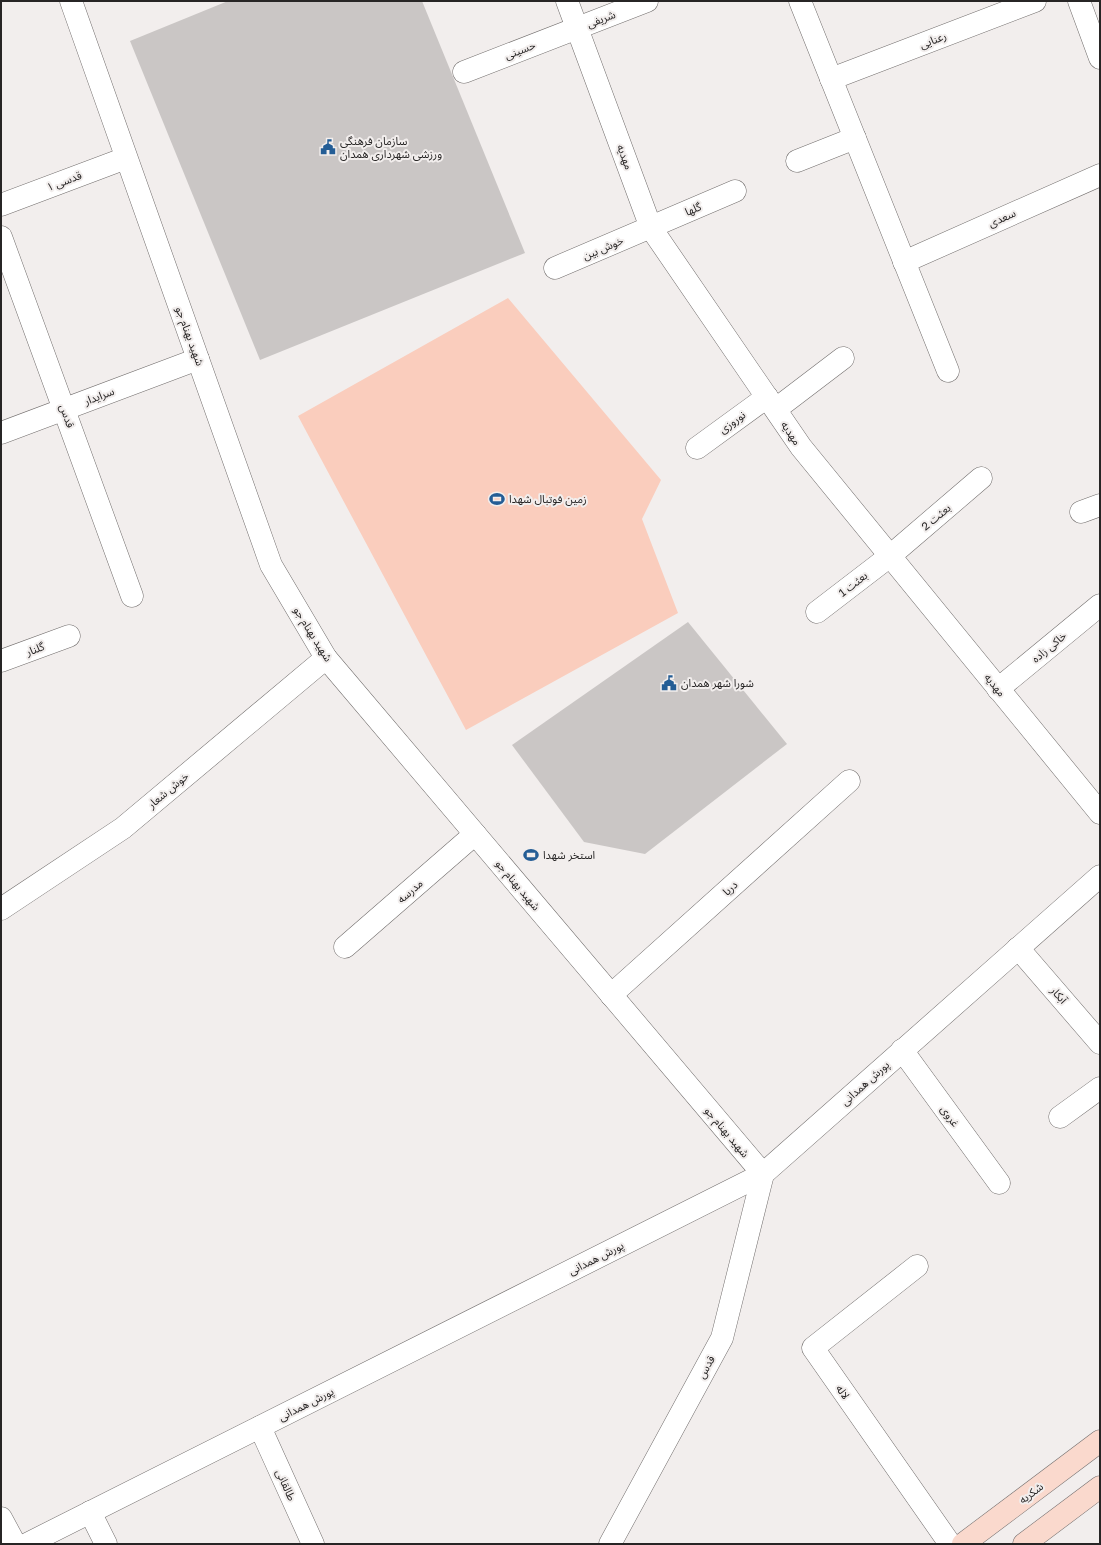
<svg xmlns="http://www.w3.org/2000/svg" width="1101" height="1545" font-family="'Golos Text','Noto Sans Arabic',sans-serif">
	<rect width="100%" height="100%" fill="#f2eeed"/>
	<path fill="#facdbd" d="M508 298 661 480 642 519 678 613 466 730 298 416Z"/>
	<g fill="#cac6c5">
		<path d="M228 1H422L525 253 260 360 130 41Z"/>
		<path d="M688 622 787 744 645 854 584 842 512 745Z"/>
	</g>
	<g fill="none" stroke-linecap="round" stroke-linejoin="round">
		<g stroke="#726e6d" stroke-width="23">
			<g id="minor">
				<path d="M567 1 651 228 801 447 1100 813"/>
				<path d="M800 1 948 371"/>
				<path d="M1079 1 1100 58"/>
				<path d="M464 72 647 1"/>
				<path d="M831 79 1035 1"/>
				<path d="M797 161 855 138"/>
				<path d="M1 205 126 158"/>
				<path d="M1 237 132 596"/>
				<path d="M904 262 1100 175"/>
				<path d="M555 268 735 191"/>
				<path d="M776 409 843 358"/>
				<path d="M1 433 198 359"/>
				<path d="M697 448 767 397"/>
				<path d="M1081 512 1100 505"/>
				<path d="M817 612 890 556 981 478"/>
				<path d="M1 661 69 636"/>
				<path d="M998 689 1100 605"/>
				<path d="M1 909 123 828 326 658"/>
				<path d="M345 947 475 834"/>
				<path d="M1018 948 1100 1043"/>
				<path d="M611 995 849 781"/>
				<path d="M902 1050 999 1183"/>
				<path d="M1060 1117 1100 1088"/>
				<path d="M917 1266 813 1348 950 1544"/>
				<path d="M260 1427 313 1544"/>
				<path d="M90 1512 106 1544"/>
				<path d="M1 1518 15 1544"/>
			</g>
		</g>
		<g stroke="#726e6d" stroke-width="23">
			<g id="tertiary">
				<path d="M71 1 271 565 326 658 763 1174"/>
				<path d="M27 1544 763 1174 1100 876"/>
				<path d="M610 1544 722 1338 763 1174"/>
			</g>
		</g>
		<g stroke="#726e6d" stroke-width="23">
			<g id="secondary">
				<path d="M963 1544 1100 1441"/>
				<path d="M1024 1544 1100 1487"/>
			</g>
		</g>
		<use href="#minor" stroke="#fff" stroke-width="22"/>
		<use href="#tertiary" stroke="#fff" stroke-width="22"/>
		<use href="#secondary" stroke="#fad9cd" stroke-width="22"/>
	</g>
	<defs>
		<g id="civic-bare" transform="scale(1.2)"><path d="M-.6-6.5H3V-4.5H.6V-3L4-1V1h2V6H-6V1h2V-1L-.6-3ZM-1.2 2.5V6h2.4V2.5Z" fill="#245d95" stroke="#f2eeed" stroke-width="2.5" paint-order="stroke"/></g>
		<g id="stadium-bare" transform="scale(1.2)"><path d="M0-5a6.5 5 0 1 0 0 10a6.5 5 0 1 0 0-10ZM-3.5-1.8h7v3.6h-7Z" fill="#245d95" stroke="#f2eeed" stroke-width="2.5" paint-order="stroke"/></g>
	</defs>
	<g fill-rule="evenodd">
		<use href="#civic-bare" x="328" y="147"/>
		<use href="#stadium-bare" x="497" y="499"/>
		<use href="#civic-bare" x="669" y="683"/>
		<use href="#stadium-bare" x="531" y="855"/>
	</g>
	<g text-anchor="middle" stroke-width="4" stroke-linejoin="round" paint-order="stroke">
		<g font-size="11" fill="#272525" stroke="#f2eeed">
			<text transform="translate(601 19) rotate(-21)" y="4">شریفی</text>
			<text transform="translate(933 40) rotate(-21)" y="4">رعنایی</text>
			<text transform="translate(520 50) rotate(-21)" y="4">حسینی</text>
			<text transform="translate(625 157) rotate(70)" y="4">مهدیه</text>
			<text transform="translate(64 181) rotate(-21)" y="4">قدسی ۱</text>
			<text transform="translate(693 209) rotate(-23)" y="4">گلها</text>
			<text transform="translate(1002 218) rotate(-24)" y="4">سعدی</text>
			<text transform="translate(603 248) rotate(-23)" y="4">خوش بین</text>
			<text transform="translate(190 336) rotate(70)" y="4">شهید بهنام جو</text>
			<text transform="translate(99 396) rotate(-21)" y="4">سرایدار</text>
			<text transform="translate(67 416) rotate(70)" y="4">قدس</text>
			<text transform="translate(732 422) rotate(-36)" y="4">نوروزی</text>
			<text transform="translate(791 433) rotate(56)" y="4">مهدیه</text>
			<text transform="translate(936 517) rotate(-40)" y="4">بعثت 2</text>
			<text transform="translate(853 584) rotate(-38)" y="4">بعثت 1</text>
			<text transform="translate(313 634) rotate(58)" y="4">شهید بهنام جو</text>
			<text transform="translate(1049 647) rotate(-40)" y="4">خاکی زاده</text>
			<text transform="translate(35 649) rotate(-21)" y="4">گلنار</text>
			<text transform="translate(995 685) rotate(51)" y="4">مهدیه</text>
			<text transform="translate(168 790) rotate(-40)" y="4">خوش شعار</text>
			<text transform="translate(518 885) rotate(50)" y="4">شهید بهنام جو</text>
			<text transform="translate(730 888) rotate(-42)" y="4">دریا</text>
			<text transform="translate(410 891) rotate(-41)" y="4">مدرسه</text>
			<text transform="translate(1059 995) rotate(49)" y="4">آبکار</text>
			<text transform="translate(865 1083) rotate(-42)" y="4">پورش همدانی</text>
			<text transform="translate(950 1116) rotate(54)" y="4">غروی</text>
			<text transform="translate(727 1132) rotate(50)" y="4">شهید بهنام جو</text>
			<text transform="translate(596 1258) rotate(-27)" y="4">پورش همدانی</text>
			<text transform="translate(706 1367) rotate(-61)" y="4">قدس</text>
			<text transform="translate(843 1392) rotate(55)" y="4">لاله</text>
			<text transform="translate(306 1404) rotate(-27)" y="4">پورش همدانی</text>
			<text transform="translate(286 1485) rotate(66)" y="4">طالقانی</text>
			<text transform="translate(1031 1493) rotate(-37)" y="4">شکریه</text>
		</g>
		<g font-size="11" fill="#272525" stroke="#f2eeed" text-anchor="start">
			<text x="340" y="145">سازمان فرهنگی<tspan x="340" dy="13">ورزشی شهرداری همدان</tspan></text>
			<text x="509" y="503">زمین فوتبال شهدا</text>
			<text x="681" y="687">شورا شهر همدان</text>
			<text x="543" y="859">استخر شهدا</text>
		</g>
	</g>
	<rect width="1101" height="1545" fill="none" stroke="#272525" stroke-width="4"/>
</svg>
